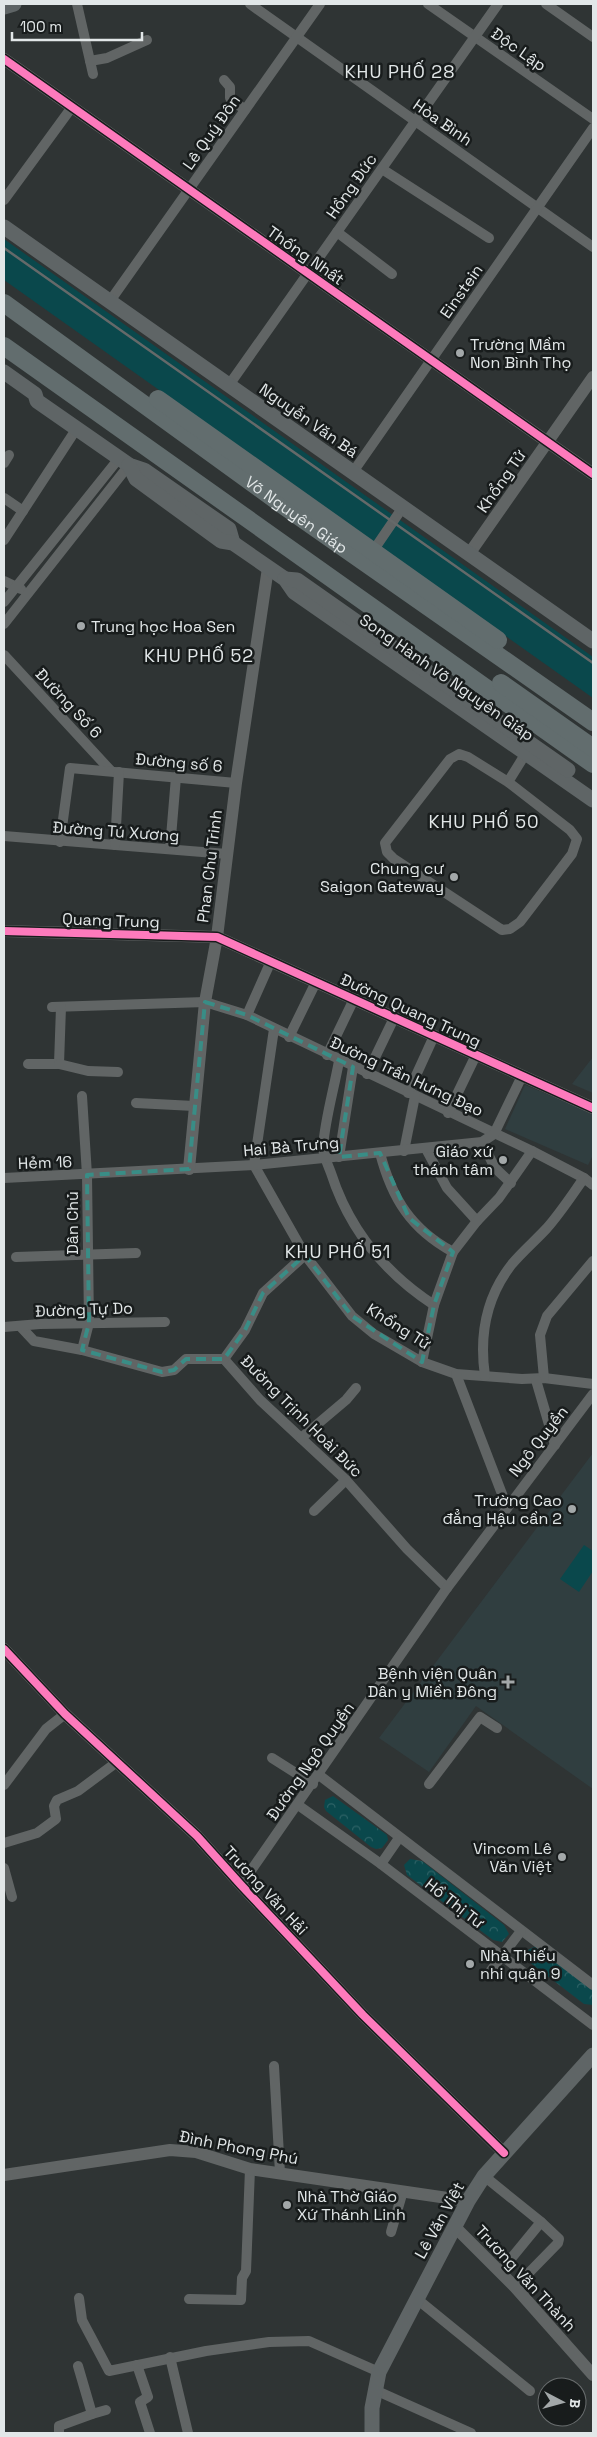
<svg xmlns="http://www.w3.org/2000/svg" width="597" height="2437" font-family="'Space Grotesk',sans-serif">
	<defs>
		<pattern id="forest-crowns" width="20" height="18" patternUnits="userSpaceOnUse" patternTransform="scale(1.25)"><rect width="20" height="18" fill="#0a484c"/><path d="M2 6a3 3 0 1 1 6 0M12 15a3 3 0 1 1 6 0" fill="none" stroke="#2d6266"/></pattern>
	</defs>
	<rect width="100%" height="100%" fill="#2f3434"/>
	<g fill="#303e40">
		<path d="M593 1057V1093L572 1084Z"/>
		<path d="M525 1085 593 1113V1155L588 1165 505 1129Z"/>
		<path d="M593 1453V1789L476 1706 429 1772 379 1738Z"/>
	</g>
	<g fill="#0a484c">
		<path d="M4 239 593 657V698L4 280Z"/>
		<path d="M584 1545 593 1551V1571L579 1592 560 1579Z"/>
	</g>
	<g fill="url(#forest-crowns)">
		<path d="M333 1796 387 1835 388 1840 382 1848 376 1849 371 1847 326 1811 324 1807 325 1800Z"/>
		<path d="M410 1859 422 1861 504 1925 509 1934 502 1942 493 1940 407 1875 404 1865Z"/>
		<path d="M536 1946 593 1988V2005L584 2004 528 1961 527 1957 528 1950Z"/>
	</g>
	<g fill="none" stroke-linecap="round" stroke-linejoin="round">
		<g stroke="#616565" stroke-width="10">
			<path d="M77 4 93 74"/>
			<path d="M250 4 593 247"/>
			<path d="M428 4 593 119"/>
			<path d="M546 4 593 37"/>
			<path d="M90 61 107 58 147 40"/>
			<path d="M224 80 230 87V98L245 110"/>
			<path d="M382 169 489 238"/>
			<path d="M4 200 72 107"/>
			<path d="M337 232 392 274"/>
			<path d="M110 301 320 4"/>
			<path d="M229 385 498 4"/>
			<path d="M4 463 9 455"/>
			<path d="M353 472 593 128"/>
			<path d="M4 498 23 511"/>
			<path d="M4 540 77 428"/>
			<path d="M373 551 403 507"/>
			<path d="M4 581 21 589"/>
			<path d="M4 602 120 457"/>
			<path d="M4 624 129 465"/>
			<path d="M4 655 111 771"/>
			<path d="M508 782 570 830 577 839 572 854 520 922 510 929 502 930 394 859 387 852 385 843 450 759 459 754 468 757 508 782 526 753"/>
			<path d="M4 836 227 854"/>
			<path d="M60 842 70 768 236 783"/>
			<path d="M115 845 119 772"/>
			<path d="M170 849 176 777"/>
			<path d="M52 1007 205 1002 247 1015 532 1151 584 1178 593 1185"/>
			<path d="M247 1015 271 961"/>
			<path d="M274 1029 254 1165 305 1255 352 1316 374 1334 422 1362 456 1374 522 1379 544 1378 593 1384"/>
			<path d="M289 1037 316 982"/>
			<path d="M327 1055 354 999"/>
			<path d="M339 1061C334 1089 325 1119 323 1147 323 1155 328 1165 331 1173 349 1229 385 1273 434 1305"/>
			<path d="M28 1064H59L61 1007"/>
			<path d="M59 1064 88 1071 118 1072"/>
			<path d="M367 1074 394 1018"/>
			<path d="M408 1093 434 1036"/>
			<path d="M82 1096 87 1175 89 1323 82 1350"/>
			<path d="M136 1103 194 1106"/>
			<path d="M448 1113 476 1055"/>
			<path d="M482 1142 495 1168 511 1183"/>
			<path d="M426 1149 447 1188 477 1221"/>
			<path d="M404 1151 415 1096"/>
			<path d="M380 1153C392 1199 411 1229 453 1252"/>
			<path d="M339 1157 353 1067"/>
			<path d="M4 1178 254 1165 482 1142 494 1134 522 1076"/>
			<path d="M16 1257 136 1253"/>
			<path d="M20 1326 34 1341 82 1350 162 1372 174 1370 186 1359H224L260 1400 346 1480 407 1549 447 1588"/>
			<path d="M4 1327 40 1324 165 1322"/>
			<path d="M224 1359 245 1330 263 1293 305 1255"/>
			<path d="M422 1362 434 1305 453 1252 477 1221 499 1198 532 1151"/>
			<path d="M456 1374 507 1507"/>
			<path d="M485 1376C479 1335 486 1297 512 1264 523 1251 536 1240 547 1228 561 1212 572 1195 584 1178"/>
			<path d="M544 1378 540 1335 547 1316 593 1261"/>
			<path d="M536 1380 555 1445"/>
			<path d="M301 1438 346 1400 356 1388"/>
			<path d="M314 1511 346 1480"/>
			<path d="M272 1758 313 1784"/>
			<path d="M319 1775 593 1985"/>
			<path d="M429 1784 480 1717 497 1728"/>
			<path d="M4 1785 46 1729 65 1714"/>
			<path d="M298 1805 381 1864 593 2025"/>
			<path d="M4 1843 37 1833 56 1819 54 1806 57 1800 78 1791 117 1762"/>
			<path d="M381 1864 399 1838"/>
			<path d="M4 1868 12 1897"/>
			<path d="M241 1885 447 1588 593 1394"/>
			<path d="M489 1973 521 1931"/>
			<path d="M274 2066 280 2173"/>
			<path d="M484 2176 541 2222 559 2239 558 2243 515 2287"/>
			<path d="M391 2232 403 2191"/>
			<path d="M500 2272 541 2222"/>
			<path d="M79 2298 82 2320 109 2371 206 2351 269 2342 309 2341 379 2372"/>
			<path d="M189 2299 241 2300 242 2278 246 2271 250 2169"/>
			<path d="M417 2299 530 2391"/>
			<path d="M170 2357 188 2433"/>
			<path d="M137 2365 148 2397 140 2402 150 2433"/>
			<path d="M375 2390 471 2433"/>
			<path d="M92 2414 106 2410"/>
			<path d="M59 2433V2426L92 2414 78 2366"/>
		</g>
		<g stroke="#616565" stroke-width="12">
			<path d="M4 59 593 474"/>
			<path d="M469 554 593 377"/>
			<path d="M4 931 217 937 593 1108"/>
			<path d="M189 1169 205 1002 217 937 236 783 268 568"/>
			<path d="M4 1649 65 1714 197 1836 241 1885 363 2015 504 2153"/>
			<path d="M4 2175 170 2150 196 2152 250 2169 468 2201"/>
			<path d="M454 2226 515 2287 593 2375"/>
		</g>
		<g stroke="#5f6566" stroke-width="15">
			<path d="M4 7 14 4"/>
			<path d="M4 227 593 641"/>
			<path d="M4 372 35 394 37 401 129 465 144 470 229 529 233 543"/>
			<path d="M129 465 136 479 221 541 233 543 285 579 294 592 593 800"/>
			<path d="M285 579 297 580 568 770"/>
			<path d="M372 2433V2408L379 2372 468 2201 484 2176 593 2055"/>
		</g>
		<g stroke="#626d6e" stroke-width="18">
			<path id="s1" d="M4 303 284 506 593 722"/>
			<path d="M4 346 593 764"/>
			<path d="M158 399 498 640"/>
			<path d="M501 683 593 748"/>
		</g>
		<path stroke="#656969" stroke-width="2.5" d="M4 248 593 663"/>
		<g stroke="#181c1c" stroke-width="11">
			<g id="cycleway">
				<path d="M4 59 593 474"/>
				<path d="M4 931 217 937 593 1108"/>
				<path d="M4 1649 65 1714 197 1836 241 1885 363 2015 504 2153"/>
			</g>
		</g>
		<use href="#cycleway" stroke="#fd7abc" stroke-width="8"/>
	</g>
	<path fill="none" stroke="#398d86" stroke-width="4" stroke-dasharray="10 6" stroke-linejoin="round" d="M205 1002 247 1015 353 1067 339 1157 380 1153 409 1218 453 1252 434 1305 422 1362 352 1316 305 1255 263 1293 245 1330 224 1359H186L174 1370 162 1372 82 1350 89 1323 87 1175 189 1169Z"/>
	<g fill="#a3a8a9" stroke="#181c1c" stroke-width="2">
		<circle cx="460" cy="353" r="5"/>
		<circle cx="81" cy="626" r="5"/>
		<circle cx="454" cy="877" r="5"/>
		<circle cx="503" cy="1160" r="5"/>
		<circle cx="572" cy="1509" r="5"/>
		<path d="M505.5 1674.5h5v5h5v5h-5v5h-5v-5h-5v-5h5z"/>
		<circle cx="562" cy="1857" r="5"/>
		<circle cx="470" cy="1964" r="5"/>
		<circle cx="287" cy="2205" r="5"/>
	</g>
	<g text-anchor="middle" stroke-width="5" stroke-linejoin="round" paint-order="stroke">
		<g font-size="16" fill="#e2e7e8" stroke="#181c1c">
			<text transform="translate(519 49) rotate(35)" y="6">Độc Lập</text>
			<text transform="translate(443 122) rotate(35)" y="6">Hòa Bình</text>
			<text transform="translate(211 132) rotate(-55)" y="6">Lê Quý Đôn</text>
			<text transform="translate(351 186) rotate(-55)" y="6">Hồng Đức</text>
			<text transform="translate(306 255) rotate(35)" y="6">Thống Nhất</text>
			<text transform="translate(461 291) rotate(-55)" y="6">Einstein</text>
			<text transform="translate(309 420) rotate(35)" y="6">Nguyễn Văn Bá</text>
			<text transform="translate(501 481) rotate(-55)" y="6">Khổng Tử</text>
			<text dy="6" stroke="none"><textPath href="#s1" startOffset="361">Võ Nguyên Giáp</textPath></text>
			<text transform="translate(447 677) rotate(35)" y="6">Song Hành Võ Nguyên Giáp</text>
			<text transform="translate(69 703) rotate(47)" y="6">Đường Số 6</text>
			<text transform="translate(179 762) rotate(5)" y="6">Đường số 6</text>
			<text transform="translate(116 831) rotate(4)" y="6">Đường Tú Xương</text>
			<text transform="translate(209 866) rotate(-83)" y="6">Phan Chu Trinh</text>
			<text transform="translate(111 920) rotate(2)" y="6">Quang Trung</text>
			<text transform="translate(411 1010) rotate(25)" y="6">Đường Quang Trung</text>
			<text transform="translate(407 1076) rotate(25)" y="6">Đường Trần Hưng Đạo</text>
			<text transform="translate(291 1146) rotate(-5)" y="6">Hai Bà Trưng</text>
			<text transform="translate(45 1162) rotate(-2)" y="6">Hẻm 16</text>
			<text transform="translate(72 1223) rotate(-90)" y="6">Dân Chủ</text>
			<text transform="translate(84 1309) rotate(-2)" y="6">Đường Tự Do</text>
			<text transform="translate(399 1326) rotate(32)" y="6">Khổng Tử</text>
			<text transform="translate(302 1416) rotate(45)" y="6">Đường Trịnh Hoài Đức</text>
			<text transform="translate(538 1441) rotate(-52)" y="6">Ngô Quyền</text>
			<text transform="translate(310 1761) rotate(-55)" y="6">Đường Ngô Quyền</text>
			<text transform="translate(266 1890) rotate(47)" y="6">Trương Văn Hải</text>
			<text transform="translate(455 1903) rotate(38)" y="6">Hồ Thị Tư</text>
			<text transform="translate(239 2147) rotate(11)" y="6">Đình Phong Phú</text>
			<text transform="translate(439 2220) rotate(-61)" y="6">Lê Văn Việt</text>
			<text transform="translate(526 2278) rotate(47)" y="6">Trương Văn Thành</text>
		</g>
		<g font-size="16" fill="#e2e7e8" stroke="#181c1c" text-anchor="end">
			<text x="470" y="350" text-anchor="start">Trường Mầm<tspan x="470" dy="18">Non Bình Thọ</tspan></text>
			<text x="91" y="632" text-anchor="start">Trung học Hoa Sen</text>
			<text x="444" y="874">Chung cư<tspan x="444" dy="18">Saigon Gateway</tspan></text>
			<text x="493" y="1157">Giáo xứ<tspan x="493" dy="18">thánh tâm</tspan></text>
			<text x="562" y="1506">Trường Cao<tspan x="562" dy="18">đẳng Hậu cần 2</tspan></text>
			<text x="497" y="1679">Bệnh viện Quân<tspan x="497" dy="18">Dân y Miền Đông</tspan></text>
			<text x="552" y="1854">Vincom Lê<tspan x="552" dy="18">Văn Việt</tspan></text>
			<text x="480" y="1961" text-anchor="start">Nhà Thiếu<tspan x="480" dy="18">nhi quận 9</tspan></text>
			<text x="297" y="2202" text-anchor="start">Nhà Thờ Giáo<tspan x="297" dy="18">Xứ Thánh Linh</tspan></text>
		</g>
		<g font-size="18" letter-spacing="1" fill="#e2e7e8" stroke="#181c1c">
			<text x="400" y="78">KHU PHỐ 28</text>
			<text x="199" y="662">KHU PHỐ 52</text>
			<text x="484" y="828">KHU PHỐ 50</text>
			<text x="338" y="1258">KHU PHỐ 51</text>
		</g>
	</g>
	<rect width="597" height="2437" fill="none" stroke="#e2e7e8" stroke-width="10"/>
	<g transform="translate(562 2402) rotate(96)"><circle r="24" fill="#181c1c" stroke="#696d6e"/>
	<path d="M0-4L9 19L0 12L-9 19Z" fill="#a3a8a9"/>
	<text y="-8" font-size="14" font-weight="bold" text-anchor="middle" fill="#e2e7e8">B</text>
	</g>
	<path d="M12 32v8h130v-8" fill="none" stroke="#e2e7e8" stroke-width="2.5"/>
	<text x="20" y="32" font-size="15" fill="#e2e7e8" stroke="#181c1c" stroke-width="4" paint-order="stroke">100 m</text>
</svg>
